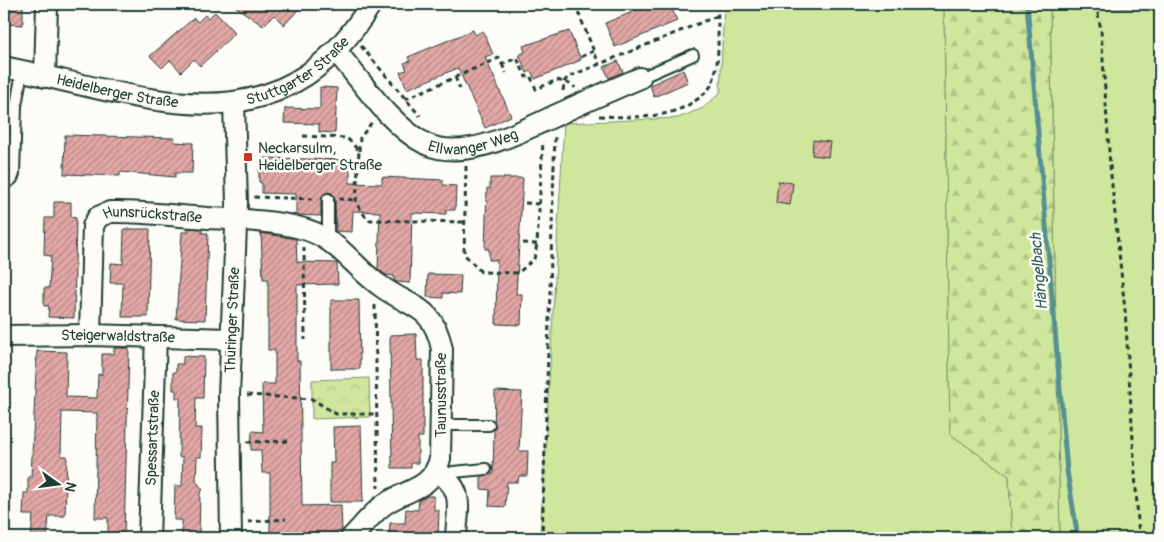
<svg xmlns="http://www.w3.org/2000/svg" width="1164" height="542" font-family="Pangolin,sans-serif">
	<defs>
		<pattern id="forest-firs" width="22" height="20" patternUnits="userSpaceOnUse" patternTransform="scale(1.25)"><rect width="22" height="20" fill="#cfe79c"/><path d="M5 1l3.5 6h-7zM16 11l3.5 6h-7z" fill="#b1c787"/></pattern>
		<pattern id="park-crowns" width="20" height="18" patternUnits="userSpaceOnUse" patternTransform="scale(1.25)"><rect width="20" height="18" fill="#cfe79c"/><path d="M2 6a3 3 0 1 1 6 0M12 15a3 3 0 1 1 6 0" fill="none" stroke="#b1c787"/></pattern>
		<pattern id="building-hatch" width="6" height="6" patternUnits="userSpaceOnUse" patternTransform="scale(1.25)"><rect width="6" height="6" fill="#e2a7a6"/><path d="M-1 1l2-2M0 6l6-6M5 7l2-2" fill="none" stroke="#b78988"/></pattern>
	</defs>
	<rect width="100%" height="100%" fill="#fdfcf7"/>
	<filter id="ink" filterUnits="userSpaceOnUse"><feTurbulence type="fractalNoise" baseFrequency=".02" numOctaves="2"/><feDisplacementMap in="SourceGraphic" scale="10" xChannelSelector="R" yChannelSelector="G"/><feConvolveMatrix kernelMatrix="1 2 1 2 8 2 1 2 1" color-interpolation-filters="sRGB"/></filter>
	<g filter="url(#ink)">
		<g fill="#cfe79c" stroke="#779268">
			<path d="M724 4H944L950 434 1009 476 1012 538H540L564 123 678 118 703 108 720 93Z"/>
			<path d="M1050 4H1099L1100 10 1160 6V538H1060Z"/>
		</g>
		<path fill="url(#forest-firs)" stroke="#779268" d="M944 4H1050L1060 538H1012L1009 476 950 434Z"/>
		<path fill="url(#park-crowns)" stroke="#779268" d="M369 378 370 417 312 419V380Z"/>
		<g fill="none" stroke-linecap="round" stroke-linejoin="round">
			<path stroke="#549093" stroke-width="5" d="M1027 4 1067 471 1078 538"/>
		</g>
		<g fill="url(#building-hatch)" stroke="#1f3d34">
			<path d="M4 4H23V25L4 24Z"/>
			<path d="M232 4H304L284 25 274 15 263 26Z"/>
			<path d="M638 4H670L677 21 615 47 605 23 640 9Z"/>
			<path d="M215 12 235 33 200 66 194 59 181 72 170 60 162 68 150 56 194 18 198 22 205 15 208 18Z"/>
			<path d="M473 30 475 35 483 31 493 54 485 57 511 116 485 128 458 68 407 89 400 72 407 70 404 63 410 61 408 57Z"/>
			<path d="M569 31 581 60 535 79 531 71 527 73 519 55 525 52 523 46Z"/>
			<path d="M618 61 623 72 609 78 604 67Z"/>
			<path d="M683 70 688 82 654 97 650 85Z"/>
			<path d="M320 87 337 88 335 133 319 132V124L284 123 285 108 320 109Z"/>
			<path d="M65 135 175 138 174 142 193 143 192 173H175V177L120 172V176L64 174Z"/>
			<path d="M813 140 830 142 828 157 812 155Z"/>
			<path d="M264 158 347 160V170H350V183L382 184V177L443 180V185L456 186 455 210H446V214L412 213 410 283 397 282 394 281V276L386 275 378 269 380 212 353 211 352 232 336 231 335 199 332 193 328 192 321 199V216L296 215V194L262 193V183L259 182V169H264Z"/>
			<path d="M490 178H523L516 294H522L521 325 496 324 497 260H489V249H485L487 188 490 189Z"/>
			<path d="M778 181 793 183 790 205 776 203Z"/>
			<path d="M54 202H71V217L76 218 74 318 48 317 49 306H44V288H49L51 256 44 255 45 218H54Z"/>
			<path d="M188 228 202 229V233H208L205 320 176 319 182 232H188Z"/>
			<path d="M124 229H150L148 317H122L123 283H110L111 263 123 264Z"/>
			<path d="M261 233 296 239 297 262 337 263 338 284 297 285V361H300L302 506 341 505 342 531 339 538H270V473H262L261 450H251L252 431 263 432 262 384H275V350H268V279H263Z"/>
			<path d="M428 274 461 275 460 294 443 293V298L427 297Z"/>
			<path d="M331 300H359L360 369H331Z"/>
			<path d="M416 334 417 360H423V437H418V463H411V468H392L390 335Z"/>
			<path d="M114 348H129L124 538H108V518H95L97 413 62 412 61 456H67L65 516H49L47 538H31L33 515H23L24 493H28V477H31L37 351 67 352 66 397 97 398 98 374 102 375V354H114Z"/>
			<path d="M183 356 204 357 203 398H196L195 428H202L201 457H197L196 481 203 490 200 493 199 538H182V520H174L175 486H182L183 457H179L180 398H176V390H173V372H176V364H183Z"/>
			<path d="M495 391 522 392 519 451H528L527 476H519L518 482H507L505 507 489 506 490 490 481 489V476L493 474Z"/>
			<path d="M361 426 363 502H330V463H334L333 427Z"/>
			<path d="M427 496H434V510H439L438 538H389L390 523H405L406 509 418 510 419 500Z"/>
		</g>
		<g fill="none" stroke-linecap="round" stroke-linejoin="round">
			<g stroke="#1f3d34" stroke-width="14">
				<g id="service">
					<path d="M640 78 693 55"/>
					<path d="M4 184 12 179 14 174 16 106 22 71"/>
					<path d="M328 199V240"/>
					<path d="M441 425H489"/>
					<path d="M446 478 453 472 486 469"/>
				</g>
			</g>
			<g stroke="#1f3d34" stroke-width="24">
				<g id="minor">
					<path id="s1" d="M336 51C361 80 391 127 426 144 467 163 525 129 563 112 588 100 614 89 640 78"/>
					<path id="s2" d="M4 67C146 96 277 157 371 4"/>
					<path d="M45 77 47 4"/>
					<path id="s3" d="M90 335 93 226 98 217 110 212C138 211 166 215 194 217 229 220 291 219 321 236 345 249 359 272 382 287 413 309 433 305 442 349L440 459C431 491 408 488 385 504 372 513 362 527 351 538"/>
					<path id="s4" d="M4 336 90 335 231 339"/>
					<path d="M437 471C466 491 457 507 456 538"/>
					<path id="s5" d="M149 538 156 337"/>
					<path id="s6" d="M231 538 229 395 237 203 234 103"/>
				</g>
			</g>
			<g stroke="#1f3d34" stroke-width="3" stroke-dasharray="5 4" stroke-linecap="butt">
				<path d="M575 4 599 64"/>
				<path d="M1096 4 1101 30 1110 166 1125 310 1139 538"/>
				<path d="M361 46 420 116"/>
				<path d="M581 57 594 51"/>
				<path d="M502 64 506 73"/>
				<path d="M455 77 460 89"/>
				<path d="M563 91 564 82 568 77 717 16"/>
				<path d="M405 99 499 58 502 64 517 58 526 77 530 75 536 89 557 80 573 85 575 88"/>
				<path d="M599 116C634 117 669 121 699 98 705 93 711 88 713 81 721 58 717 28 718 4"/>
				<path d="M303 136 347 138 359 151 356 203 368 220 464 222"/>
				<path d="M359 151 360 138 372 122"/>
				<path d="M466 166 464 254 481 272 518 273 534 259 537 244"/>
				<path d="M254 197 316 199"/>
				<path d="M339 199 356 200"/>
				<path d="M525 203 539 204"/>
				<path d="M523 243 537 244 543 141"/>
				<path d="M304 247 305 340"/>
				<path d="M375 305 378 488"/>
				<path d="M247 395 312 399 336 414H377"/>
				<path d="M247 442 289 441"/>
				<path d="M248 522 286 519"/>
				<path d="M542 538 555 134"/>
			</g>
			<use href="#service" stroke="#fdfcf7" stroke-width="10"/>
			<use href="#minor" stroke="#fdfcf7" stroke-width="20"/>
		</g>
	</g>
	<rect fill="#c8321e" stroke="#fdfcf7" stroke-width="2" x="243" y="152" width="10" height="10" rx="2.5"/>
	<g text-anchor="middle" stroke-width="5" stroke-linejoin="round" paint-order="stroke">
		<g font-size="15" fill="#1f3d34" stroke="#fdfcf7">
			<text dy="5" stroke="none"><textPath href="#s2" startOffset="306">Stuttgarter Straße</textPath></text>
			<text dy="5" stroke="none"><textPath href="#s2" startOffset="116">Heidelberger Straße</textPath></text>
			<text dy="5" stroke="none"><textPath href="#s1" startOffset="179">Ellwanger Weg</textPath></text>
			<text dy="5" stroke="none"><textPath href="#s3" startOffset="175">Hunsrückstraße</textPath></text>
			<text dy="5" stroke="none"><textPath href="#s6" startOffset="218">Thüringer Straße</textPath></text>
			<text dy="5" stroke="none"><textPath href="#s4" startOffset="114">Steigerwaldstraße</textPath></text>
			<text transform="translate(441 395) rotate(-90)" y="5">Taunusstraße</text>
			<text dy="5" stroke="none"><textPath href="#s5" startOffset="100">Spessartstraße</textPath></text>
		</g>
		<g font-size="15" fill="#1f3d34" stroke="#fdfcf7" text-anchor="start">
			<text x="258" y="153">Neckarsulm,<tspan x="258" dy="17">Heidelberger Straße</tspan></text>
		</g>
		<g font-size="16" font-style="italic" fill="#35605c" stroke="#fdfcf7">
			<text transform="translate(1038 272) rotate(-95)" y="6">Hängelbach</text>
		</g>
	</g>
	<rect width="1164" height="542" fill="none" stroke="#fdfcf7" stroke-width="20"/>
	<rect x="10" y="10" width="1144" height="522" fill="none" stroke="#1f3d34" stroke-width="2" filter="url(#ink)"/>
	<g transform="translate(58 484) rotate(104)" stroke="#fdfcf7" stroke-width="4" paint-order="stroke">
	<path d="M0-4L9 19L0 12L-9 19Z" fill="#1f3d34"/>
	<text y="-8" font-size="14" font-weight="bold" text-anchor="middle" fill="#1f3d34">N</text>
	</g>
</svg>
